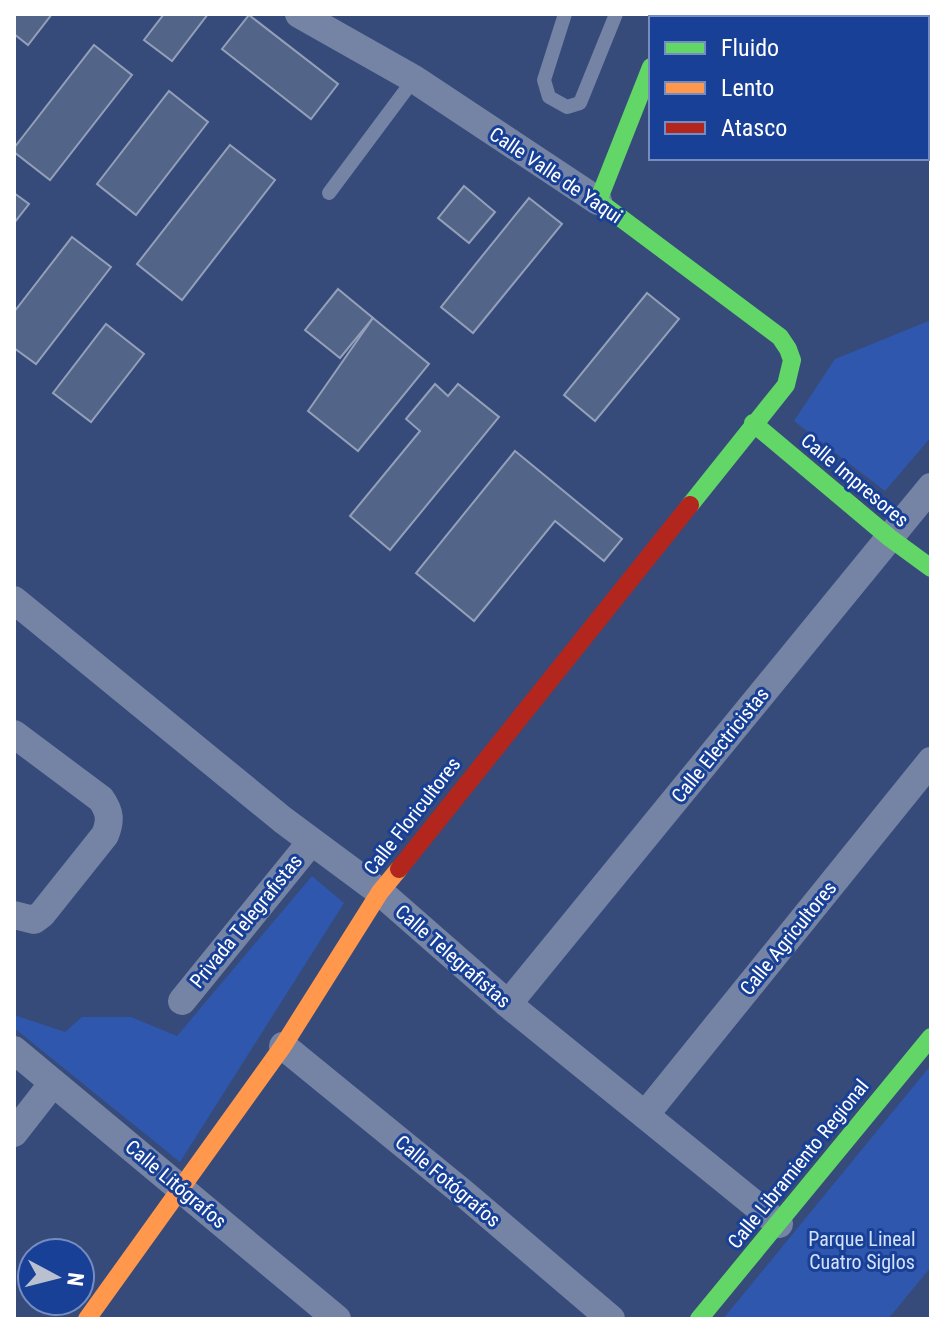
<svg xmlns="http://www.w3.org/2000/svg" width="945" height="1333" font-family="'Roboto Condensed',sans-serif">
	<rect width="100%" height="100%" fill="#364b7a"/>
	<g fill="#2e57ad">
		<path d="M931 320V437L885 491 794 421 835 359Z"/>
		<path d="M312 876 344 903 180 1162 14 1028V1015L65 1032 82 1017H131L177 1036Z"/>
		<path d="M931 1065V1267L888 1319H723Z"/>
	</g>
	<g fill="#536489" stroke="#94a0ba" stroke-width="2">
		<path d="M14 14H52L28 45 14 34Z"/>
		<path d="M164 14H208L172 61 144 40Z"/>
		<path d="M249 15 338 84 311 119 222 49Z"/>
		<path d="M94 45 132 75 50 180 14 152V148Z"/>
		<path d="M169 91 208 122 136 215 97 184Z"/>
		<path d="M230 145 275 180 182 300 137 264Z"/>
		<path d="M464 186 495 212 469 243 438 218Z"/>
		<path d="M14 193 29 204 14 223Z"/>
		<path d="M529 198 562 224 473 333 441 307Z"/>
		<path d="M72 237 111 267 36 364 14 348V312Z"/>
		<path d="M338 289 373 318 340 358 305 330Z"/>
		<path d="M647 293 679 319 595 421 564 395Z"/>
		<path d="M373 318 429 364 358 451 308 411Z"/>
		<path d="M106 324 144 354 91 422 53 393Z"/>
		<path d="M435 384 448 396 458 384 499 417 390 550 350 516 420 431 406 419Z"/>
		<path d="M515 451 622 539 604 561 555 521 474 621 416 573Z"/>
	</g>
	<g fill="none" stroke-linecap="round" stroke-linejoin="round">
		<g stroke="#7584a5" stroke-width="14">
			<path d="M565 14 544 80 549 97 567 107 580 103 616 14"/>
			<path d="M329 193 414 79"/>
		</g>
		<g stroke="#7584a5" stroke-width="28">
			<path d="M299 14 414 79 598 201"/>
			<path d="M14 600 283 820 380 892 508 1004 779 1224"/>
			<path d="M14 734 101 799C110 812 111 820 105 835L42 914 34 920 14 915"/>
			<path d="M182 1001 311 842"/>
			<path d="M508 1004 931 487"/>
			<path d="M283 1046 462 1192 611 1319"/>
			<path d="M14 1050 337 1319"/>
			<path d="M645 1115 931 761"/>
			<path d="M14 1133 53 1083"/>
		</g>
		<g stroke="#63d668" stroke-width="18">
			<path d="M670 18 672 14"/>
			<path d="M651 67 598 201 780 337 788 349 792 360 786 385 690 505"/>
			<path d="M753 423 890 538 931 568"/>
			<path d="M699 1319 931 1037"/>
		</g>
		<path stroke="#ff974d" stroke-width="18" d="M87 1319 283 1046 380 892 399 869"/>
		<path stroke="#b3261e" stroke-width="18" d="M399 869 690 505"/>
	</g>
	<g text-anchor="middle" stroke-width="6" stroke-linejoin="round" paint-order="stroke">
		<g font-size="20" fill="#fff" stroke="#194097">
			<text transform="translate(556 175) rotate(34)" y="7">Calle Valle de Yaqui</text>
			<text transform="translate(855 480) rotate(40)" y="7">Calle Impresores</text>
			<text transform="translate(720 745) rotate(-51)" y="7">Calle Electricistas</text>
			<text transform="translate(412 816) rotate(-52)" y="7">Calle Floricultores</text>
			<text transform="translate(246 921) rotate(-51)" y="7">Privada Telegrafistas</text>
			<text transform="translate(788 938) rotate(-51)" y="7">Calle Agricultores</text>
			<text transform="translate(453 956) rotate(41)" y="7">Calle Telegrafistas</text>
			<text transform="translate(798 1164) rotate(-51)" y="7">Calle Libramiento Regional</text>
			<text transform="translate(448 1181) rotate(40)" y="7">Calle Fotógrafos</text>
			<text transform="translate(176 1184) rotate(40)" y="7">Calle Litógrafos</text>
		</g>
		<g font-size="20" fill="#d4e1fb" stroke="#194097">
			<text x="862" y="1246">Parque Lineal<tspan x="862" dy="23">Cuatro Siglos</tspan></text>
		</g>
	</g>
	<rect width="945" height="1333" fill="none" stroke="#ffffff" stroke-width="32"/>
	<rect x="649" y="16" width="280" height="144" fill="#194097" stroke="#758cc1" stroke-width="2"/>
	<rect x="665" y="42" width="40" height="12" fill="#63d668" stroke="#758cc1" stroke-width="2"/>
	<text x="721" y="56" font-size="24" fill="#ffffff">Fluido</text>
	<rect x="665" y="82" width="40" height="12" fill="#ff974d" stroke="#758cc1" stroke-width="2"/>
	<text x="721" y="96" font-size="24" fill="#ffffff">Lento</text>
	<rect x="665" y="122" width="40" height="12" fill="#b3261e" stroke="#758cc1" stroke-width="2"/>
	<text x="721" y="136" font-size="24" fill="#ffffff">Atasco</text>
	<g transform="translate(56 1277) rotate(97)"><circle r="38" fill="#194097" stroke="#758cc1" stroke-width="2"/>
	<path d="M0-6L14 30L0 20L-14 30Z" fill="#b9c0d0"/>
	<text y="-12" font-size="22" font-weight="bold" text-anchor="middle" fill="#ffffff">N</text>
	</g>
</svg>
